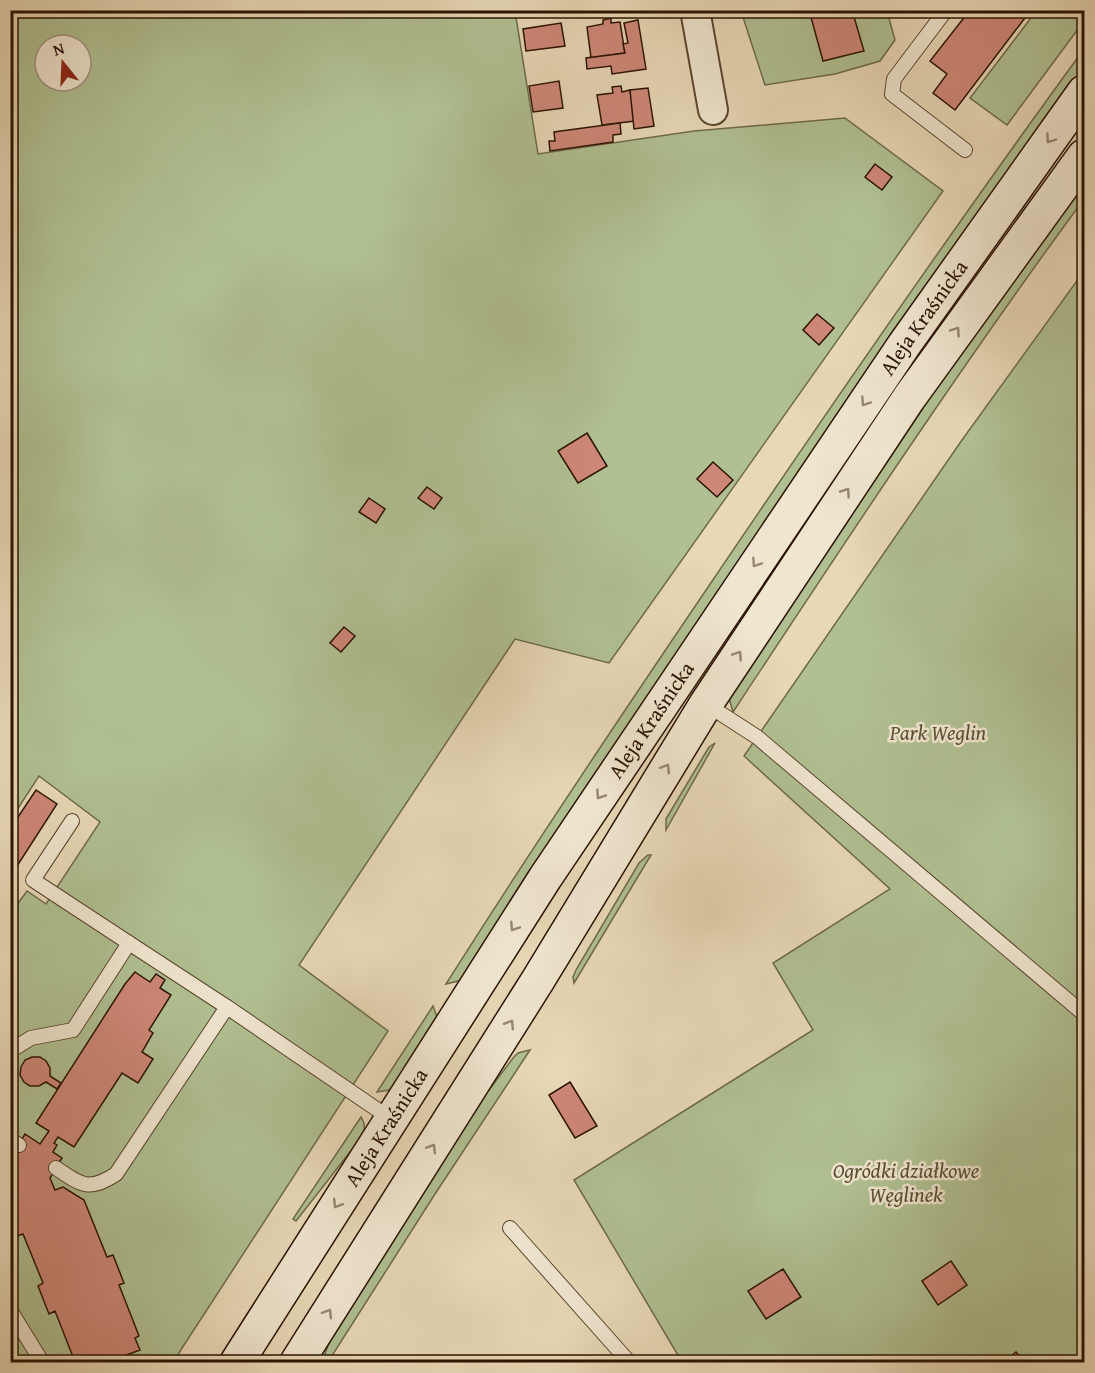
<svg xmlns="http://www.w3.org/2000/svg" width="1095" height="1373" font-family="'Gentium Book Plus',serif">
	<rect width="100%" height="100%" fill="#e8d8b6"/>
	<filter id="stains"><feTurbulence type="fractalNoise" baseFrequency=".00333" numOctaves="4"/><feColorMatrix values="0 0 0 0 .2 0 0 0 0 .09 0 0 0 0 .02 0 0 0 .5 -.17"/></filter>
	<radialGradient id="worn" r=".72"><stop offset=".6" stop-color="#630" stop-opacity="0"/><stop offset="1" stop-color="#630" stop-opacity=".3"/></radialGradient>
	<g fill="#b0c092" stroke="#6d6949" stroke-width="1.5" fill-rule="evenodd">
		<path d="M1037 10 1084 11V21L1007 125 970 98Z"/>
		<path d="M11 11H515L538 154 694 131 845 118 943 191 609 663 515 639 299 965 388 1031 173 1362H11V903L16 906 27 891 46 904 100 822 39 776 11 819ZM45 45H81V81H45Z"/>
		<path d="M741 11H887L895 40 880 61 835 74 765 85Z"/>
		<path d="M1084 49V69L1001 183 462 980 446 984C528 854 614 726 700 599 825 414 952 230 1084 49Z"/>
		<path d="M1084 176V199C961 366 847 539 733 712L729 698C844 522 962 347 1084 176Z"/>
		<path d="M1084 271V1058L1080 1062 1084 1066V1362H682L574 1180 813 1030 773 963 890 889 744 756 962 440Z"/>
		<path d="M715 743 666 830V819L709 747Z"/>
		<path d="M648 855H651L574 983 573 977 576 970 639 863Z"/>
		<path d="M433 1006 437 1017 396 1085 389 1090 377 1092Z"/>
		<path d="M530 1050 435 1194 328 1362H322L333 1332 486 1094 513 1058 518 1053Z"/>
		<path d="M361 1117C366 1125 365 1130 361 1138L296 1221 293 1219Z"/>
	</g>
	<g fill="#ce8777" stroke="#2a1200" stroke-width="1.5">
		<path d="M809 10H852L864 51 823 61Z"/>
		<path d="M970 10H1031L955 110 933 93 947 74 930 61Z"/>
		<path d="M611 18V23L620 22 625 53 591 58 587 27 603 24V20Z"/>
		<path d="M638 20 646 69 612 74 611 66 587 69 586 58 625 53 623 44 628 43 624 23Z"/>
		<path d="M561 23 565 46 526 51 523 29Z"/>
		<path d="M559 81 563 108 533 112 529 86Z"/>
		<path d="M621 86 622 92 630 90 635 121 602 125 597 95 613 93 612 87Z"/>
		<path d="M648 88 654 126 634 129 630 90Z"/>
		<path d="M620 123 621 134 613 135V142L550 151 549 141H555L554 132Z"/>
		<path d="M875 164 892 177 882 190 865 177Z"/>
		<path d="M817 314 834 328 819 345 803 330Z"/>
		<path d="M587 433 607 466 578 483 558 451Z"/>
		<path d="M713 462 733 480 717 497 697 479Z"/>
		<path d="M427 487 442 498 434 509 418 498Z"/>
		<path d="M369 498 385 509 376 523 359 512Z"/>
		<path d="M344 627 355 636 341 652 330 643Z"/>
		<path d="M36 790 57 804 10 877V829Z"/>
		<path d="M135 972 150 982 156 974 165 980 160 988 171 995 149 1030 153 1033 142 1052 153 1059 138 1083 122 1073 74 1147 58 1137 54 1143 57 1145 53 1152 62 1158 50 1178 55 1190 63 1187 84 1200 107 1257 113 1255 124 1283 119 1285 139 1336 135 1338 140 1350 108 1362H81L80 1360 75 1362 55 1311 49 1314 38 1286 43 1283 23 1234 17 1236 12 1223 18 1221 10 1204V1159L25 1134 40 1144 49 1131 36 1123 125 984Z"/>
		<path d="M32 1057H40L46 1061 50 1068V1076L61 1083 57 1089 46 1082 39 1086H30L24 1082 20 1075 21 1067 25 1060Z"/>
		<path d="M570 1082 597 1126 575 1138 549 1095Z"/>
		<path d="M951 1261 967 1285 938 1305 922 1281Z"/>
		<path d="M783 1269 801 1297 766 1319 748 1291Z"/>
		<path d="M1016 1352 1025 1362H1003Z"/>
	</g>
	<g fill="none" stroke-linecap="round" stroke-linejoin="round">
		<g stroke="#5a442e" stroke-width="16">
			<g id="service">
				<path d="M946 10 894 79 892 94 965 150"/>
				<path d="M706 704 757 737 1084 1014"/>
				<path d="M72 821 33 880 129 943"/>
				<path d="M10 1051 31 1038 73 1030 129 943 227 1007"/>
				<path d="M10 1140 19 1145"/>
				<path d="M56 1168C81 1185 89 1192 116 1174L227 1007 391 1119"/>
				<path d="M510 1228 629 1362"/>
				<path d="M10 1310 42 1362"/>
			</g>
		</g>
		<g stroke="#5a442e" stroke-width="32">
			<path id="minor" d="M695 10 713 110"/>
		</g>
		<g stroke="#2a1200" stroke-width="36">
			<g id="secondary">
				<path id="s1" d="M237 1362 545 878 904 345 1084 92"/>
				<path d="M297 1362 538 980 706 704 909 398 1084 156"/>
			</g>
		</g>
		<use href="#service" stroke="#f0e6d0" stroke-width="14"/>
		<use href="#minor" stroke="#f0e6d0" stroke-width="28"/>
		<use href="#secondary" stroke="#f0e6d0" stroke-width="33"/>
	</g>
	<defs><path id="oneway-chevron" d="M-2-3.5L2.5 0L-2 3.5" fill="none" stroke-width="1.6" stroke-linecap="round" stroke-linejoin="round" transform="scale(1.5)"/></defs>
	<g stroke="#978772">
		<use href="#oneway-chevron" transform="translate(1050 139) rotate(125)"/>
		<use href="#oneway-chevron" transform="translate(956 331) rotate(-55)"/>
		<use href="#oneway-chevron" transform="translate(865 402) rotate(124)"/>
		<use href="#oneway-chevron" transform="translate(846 492) rotate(-56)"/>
		<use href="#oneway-chevron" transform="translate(756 563) rotate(124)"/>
		<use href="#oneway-chevron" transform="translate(738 655) rotate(-56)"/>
		<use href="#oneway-chevron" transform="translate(666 768) rotate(-58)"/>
		<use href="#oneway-chevron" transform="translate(600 795) rotate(124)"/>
		<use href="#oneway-chevron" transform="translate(514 927) rotate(123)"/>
		<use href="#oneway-chevron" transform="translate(510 1024) rotate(-58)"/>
		<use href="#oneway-chevron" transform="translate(432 1148) rotate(-58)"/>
		<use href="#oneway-chevron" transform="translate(337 1204) rotate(122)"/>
		<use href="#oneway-chevron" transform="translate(328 1313) rotate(-58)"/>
	</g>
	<g text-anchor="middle" stroke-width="5" stroke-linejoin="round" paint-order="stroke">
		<g font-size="21" fill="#2a1200" stroke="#f0e6d0">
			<text dy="7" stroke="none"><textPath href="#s1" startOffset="1250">Aleja Kraśnicka</textPath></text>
			<text dy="7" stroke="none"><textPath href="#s1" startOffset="764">Aleja Kraśnicka</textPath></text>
			<text dy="7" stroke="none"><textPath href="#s1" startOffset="278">Aleja Kraśnicka</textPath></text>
		</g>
		<g font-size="21" font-style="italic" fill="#594f33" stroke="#f0e6d0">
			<text x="938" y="740">Park Weglin</text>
			<text x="906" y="1178">Ogródki działkowe<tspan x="906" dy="24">Węglinek</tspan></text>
		</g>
	</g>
	<rect width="1095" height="1373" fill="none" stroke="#e8d8b6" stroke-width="36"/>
	<rect x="12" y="12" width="1071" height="1349" fill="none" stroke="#2a1200" stroke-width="3"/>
	<rect x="18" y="18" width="1059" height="1337" fill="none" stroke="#2a1200" stroke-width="1.5"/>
	<g transform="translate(63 63) rotate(342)"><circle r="28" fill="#f0e6d0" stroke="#a1917d" stroke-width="1.5"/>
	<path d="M0-4.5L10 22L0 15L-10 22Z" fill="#8f2418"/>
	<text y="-9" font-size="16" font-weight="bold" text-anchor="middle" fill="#2a1200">N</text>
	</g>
	<rect width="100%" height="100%" filter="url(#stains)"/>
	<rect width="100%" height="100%" fill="url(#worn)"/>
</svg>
